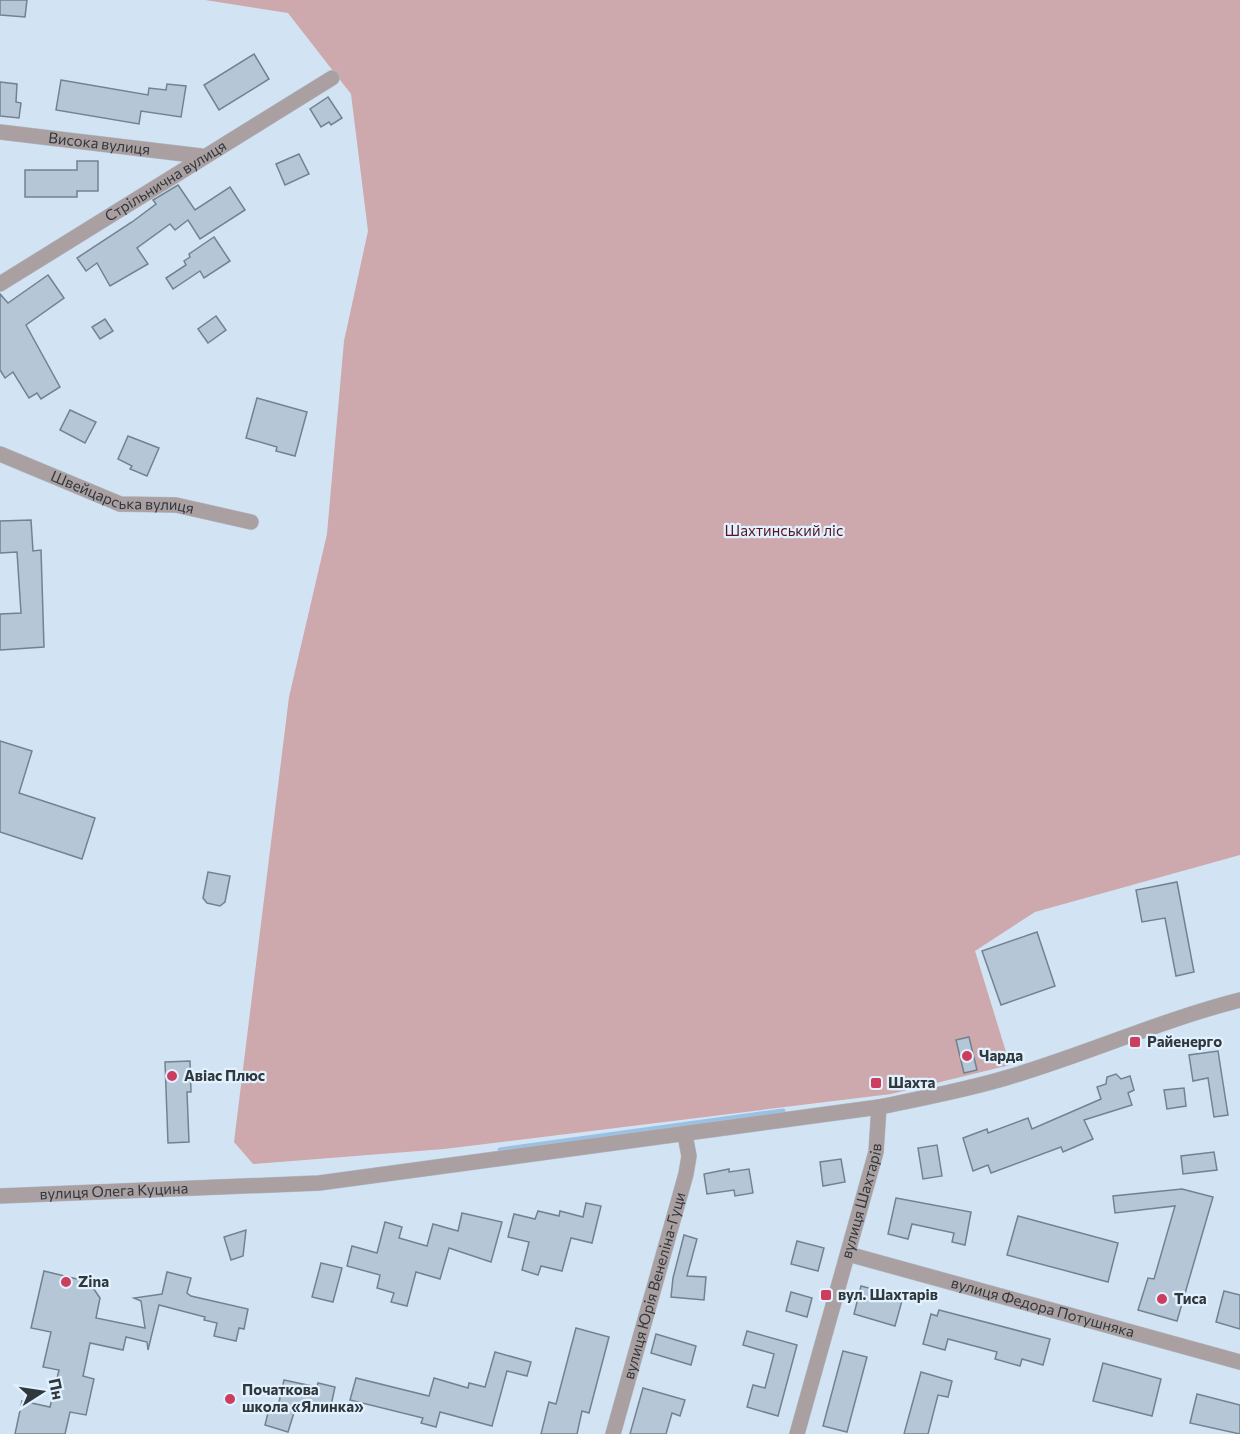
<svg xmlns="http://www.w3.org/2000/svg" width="1240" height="1434" font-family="Commissioner,sans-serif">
	<rect width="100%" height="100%" fill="#d2e4f4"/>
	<path fill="#cda8ac" d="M205 0H1240V855L1035 912 975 951 1010 1065 891 1094 444 1149 253 1164 234 1142 289 697 327 534 344 341 368 231 351 94 288 13Z"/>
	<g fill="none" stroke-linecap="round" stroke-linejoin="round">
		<path stroke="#98c1e5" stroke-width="5" d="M500 1150 783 1111"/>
	</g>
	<g fill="#b5c6d6" stroke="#728291" stroke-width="1.5">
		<path d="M0 0H27L25 17 0 15Z"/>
		<path d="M254 54 269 79 219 110 204 85Z"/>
		<path d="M61 80 148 95 149 88 166 90 167 84 186 86 181 117 141 111 139 124 56 110Z"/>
		<path d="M0 82 17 84 16 102 21 103 19 118 0 116Z"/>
		<path d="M328 97 342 118 331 125 329 122 321 127 310 109Z"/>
		<path d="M299 154 309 174 285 185 276 164Z"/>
		<path d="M77 161H98V191H77V197H25V170H77Z"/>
		<path d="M178 185 195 210 230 187 245 210 200 239 188 220 175 230 170 224 137 248 148 264 110 286 97 263 86 271 77 258 132 222 156 204 153 200Z"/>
		<path d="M214 237 230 261 204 278 200 271 173 289 166 278 186 265 184 261 190 257 189 254Z"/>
		<path d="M48 275 64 298 26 325 60 387 41 399 37 393 29 398 13 372 5 378 0 370V294L8 303Z"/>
		<path d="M216 316 226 330 208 343 198 329Z"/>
		<path d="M105 319 113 331 100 339 92 327Z"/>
		<path d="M257 398 307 412 295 456 276 451 277 447 246 438Z"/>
		<path d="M70 410 96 422 85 443 60 430Z"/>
		<path d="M128 436 159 448 147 476 130 469 132 466 118 459Z"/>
		<path d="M31 520 33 551 41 550 44 647 0 650V614L21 613 17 552 0 553V521Z"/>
		<path d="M0 741 32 751 19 793 95 818 82 859 0 832Z"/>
		<path d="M208 872 230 876 225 902 220 906 207 903 203 898Z"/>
		<path d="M1177 882 1194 972 1176 976 1165 918 1142 922 1136 890Z"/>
		<path d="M1037 932 1055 986 1001 1005 982 951Z"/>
		<path d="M969 1037 977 1070 964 1073 956 1040Z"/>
		<path d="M1218 1051 1228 1115 1214 1117 1208 1078 1193 1081 1189 1055Z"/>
		<path d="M190 1061 191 1092H187L189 1142 168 1143 165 1062Z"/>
		<path d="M1116 1074 1121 1079 1130 1076 1134 1090 1128 1093 1132 1105 1084 1120 1093 1139 1063 1152 1061 1147 991 1173 988 1165 973 1171 963 1138 987 1129 988 1133 1028 1118 1032 1129 1101 1099 1097 1087 1106 1084 1107 1077Z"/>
		<path d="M1184 1088 1186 1106 1167 1109 1164 1090Z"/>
		<path d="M937 1145 942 1176 923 1179 918 1148Z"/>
		<path d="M1214 1152 1217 1170 1183 1174 1181 1156Z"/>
		<path d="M841 1159 845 1182 823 1186 820 1162Z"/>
		<path d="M729 1169V1172L749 1169 753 1193 735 1196 734 1190 707 1194 704 1174Z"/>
		<path d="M1182 1189 1213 1197 1177 1321 1138 1310 1148 1278 1154 1279 1175 1206 1115 1213 1113 1196Z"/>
		<path d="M896 1198 971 1212 965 1245 952 1242 954 1233 912 1224 908 1239 888 1234Z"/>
		<path d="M586 1203 601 1206 592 1243 571 1238 562 1271 541 1266 538 1275 522 1270 529 1242 508 1237 514 1214 535 1219 538 1211 559 1216 560 1211 583 1217Z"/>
		<path d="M462 1213 502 1222 491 1262 449 1248 440 1279 416 1272 407 1306 391 1302 394 1293 377 1288 380 1275 347 1266 352 1246 377 1253 385 1222 402 1227 399 1238 427 1246 433 1224 458 1231Z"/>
		<path d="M1018 1216 1118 1243 1108 1282 1007 1255Z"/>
		<path d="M246 1230 243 1256 231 1260 224 1237Z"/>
		<path d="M684 1235 697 1239 687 1276 706 1277 704 1300 671 1297 673 1278Z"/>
		<path d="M797 1241 824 1248 818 1271 791 1264Z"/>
		<path d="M321 1263 342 1268 333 1302 312 1297Z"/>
		<path d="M44 1271 89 1282 100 1298 96 1318 145 1328 141 1301 134 1298 162 1294 167 1272 191 1278 187 1293 191 1296 248 1309 244 1329 239 1328 236 1341 214 1336 217 1323 204 1320 205 1317 159 1305 148 1350 147 1342 126 1337 123 1350 90 1343 83 1376 94 1379 86 1415 70 1412 65 1434H15L22 1401 50 1407 59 1370 43 1367 51 1332 31 1328Z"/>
		<path d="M861 1286 903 1297 895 1326 854 1314Z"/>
		<path d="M1224 1291 1240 1295V1329L1216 1322Z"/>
		<path d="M791 1292 812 1298 807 1317 786 1311Z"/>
		<path d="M939 1310 1050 1339 1043 1365 1022 1359 1020 1366 995 1359 997 1352 948 1339 945 1350 923 1344 931 1314 937 1316Z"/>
		<path d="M576 1328 609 1337 589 1413 582 1411 577 1434H541L549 1402 556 1404Z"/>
		<path d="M747 1331 797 1345 778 1416 747 1407 753 1385 765 1388 774 1354 743 1345Z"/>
		<path d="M656 1334 696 1346 691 1365 651 1353Z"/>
		<path d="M843 1351 867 1357 847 1432 823 1426Z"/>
		<path d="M495 1352 531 1362 527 1376 507 1371 492 1426 440 1412 436 1427 421 1423 423 1418 350 1400 356 1378 429 1396 434 1378 468 1388 469 1383 485 1387Z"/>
		<path d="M1103 1363 1161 1379 1152 1416 1093 1401Z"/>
		<path d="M921 1372 952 1381 948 1397 938 1395 928 1434H904Z"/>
		<path d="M284 1380 317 1387 318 1383 335 1387 330 1410 306 1405 305 1408 296 1406 288 1432 265 1425 269 1409 277 1411Z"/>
		<path d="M643 1388 685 1400 680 1416 672 1413 666 1434H630Z"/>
		<path d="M1197 1394 1240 1405V1434L1190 1423Z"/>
	</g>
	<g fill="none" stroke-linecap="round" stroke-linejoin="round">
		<g stroke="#b2c1cf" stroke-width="16">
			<g id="minor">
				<path id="s1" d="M0 132 201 156"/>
				<path id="s2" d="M0 284 332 78"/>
				<path id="s3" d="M0 454 120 504 176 505 251 522"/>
				<path id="s4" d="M0 1196 319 1183 879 1107C923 1098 966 1090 1009 1077 1087 1054 1161 1020 1240 1000"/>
				<path id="s5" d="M848 1254 1240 1362"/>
				<path id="s6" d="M613 1434 686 1174 689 1156 685 1135"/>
				<path id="s7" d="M797 1434 876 1152 879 1107"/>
			</g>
		</g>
		<use href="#minor" stroke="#aba0a1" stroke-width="15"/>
	</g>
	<g fill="#cd3d5e" stroke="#e2f1fe" stroke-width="2">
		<rect x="1129" y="1036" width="12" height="12" rx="3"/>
		<circle cx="967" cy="1056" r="6"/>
		<circle cx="172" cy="1076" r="6"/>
		<rect x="870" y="1077" width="12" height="12" rx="3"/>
		<circle cx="66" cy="1282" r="6"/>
		<rect x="820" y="1289" width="12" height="12" rx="3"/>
		<circle cx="1162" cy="1299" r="6"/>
		<circle cx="230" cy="1399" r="6"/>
	</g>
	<g text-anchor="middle" stroke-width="4.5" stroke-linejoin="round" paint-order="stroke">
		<g font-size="15" fill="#30373d" stroke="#e2f1fe">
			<text dy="5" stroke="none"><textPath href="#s1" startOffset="100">Висока вулиця</textPath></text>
			<text dy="5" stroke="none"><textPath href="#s2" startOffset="195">Стрільнична вулиця</textPath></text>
			<text dy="5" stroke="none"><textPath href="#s3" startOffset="130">Швейцарська вулиця</textPath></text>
			<text dy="5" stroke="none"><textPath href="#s4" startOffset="114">вулиця Олега Куцина</textPath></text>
			<text dy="5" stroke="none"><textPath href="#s7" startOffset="242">вулиця Шахтарів</textPath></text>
			<text dy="5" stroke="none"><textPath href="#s6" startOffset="154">вулиця Юрія Венеліна-Гуци</textPath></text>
			<text dy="5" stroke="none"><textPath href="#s5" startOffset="202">вулиця Федора Потушняка</textPath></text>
		</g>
		<g font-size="15" fill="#571524" stroke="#e2f1fe">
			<text x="784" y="536">Шахтинський ліс</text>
		</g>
		<g font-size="15" font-weight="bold" fill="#30373d" stroke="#e2f1fe" text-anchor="start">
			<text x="1147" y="1047">Райенерго</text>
			<text x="979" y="1061">Чарда</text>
			<text x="184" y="1081">Авіас Плюс</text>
			<text x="888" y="1088">Шахта</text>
			<text x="78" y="1287">Zina</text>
			<text x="838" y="1300">вул. Шахтарів</text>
			<text x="1174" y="1304">Тиса</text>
			<text x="242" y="1395">Початкова<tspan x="242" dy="17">школа «Ялинка»</tspan></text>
		</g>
	</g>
	<g transform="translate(42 1392) rotate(78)" stroke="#e2f1fe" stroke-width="4.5" paint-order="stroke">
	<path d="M0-4.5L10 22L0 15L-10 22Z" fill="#30373d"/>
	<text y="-9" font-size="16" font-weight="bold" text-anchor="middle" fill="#30373d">Пн</text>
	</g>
</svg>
